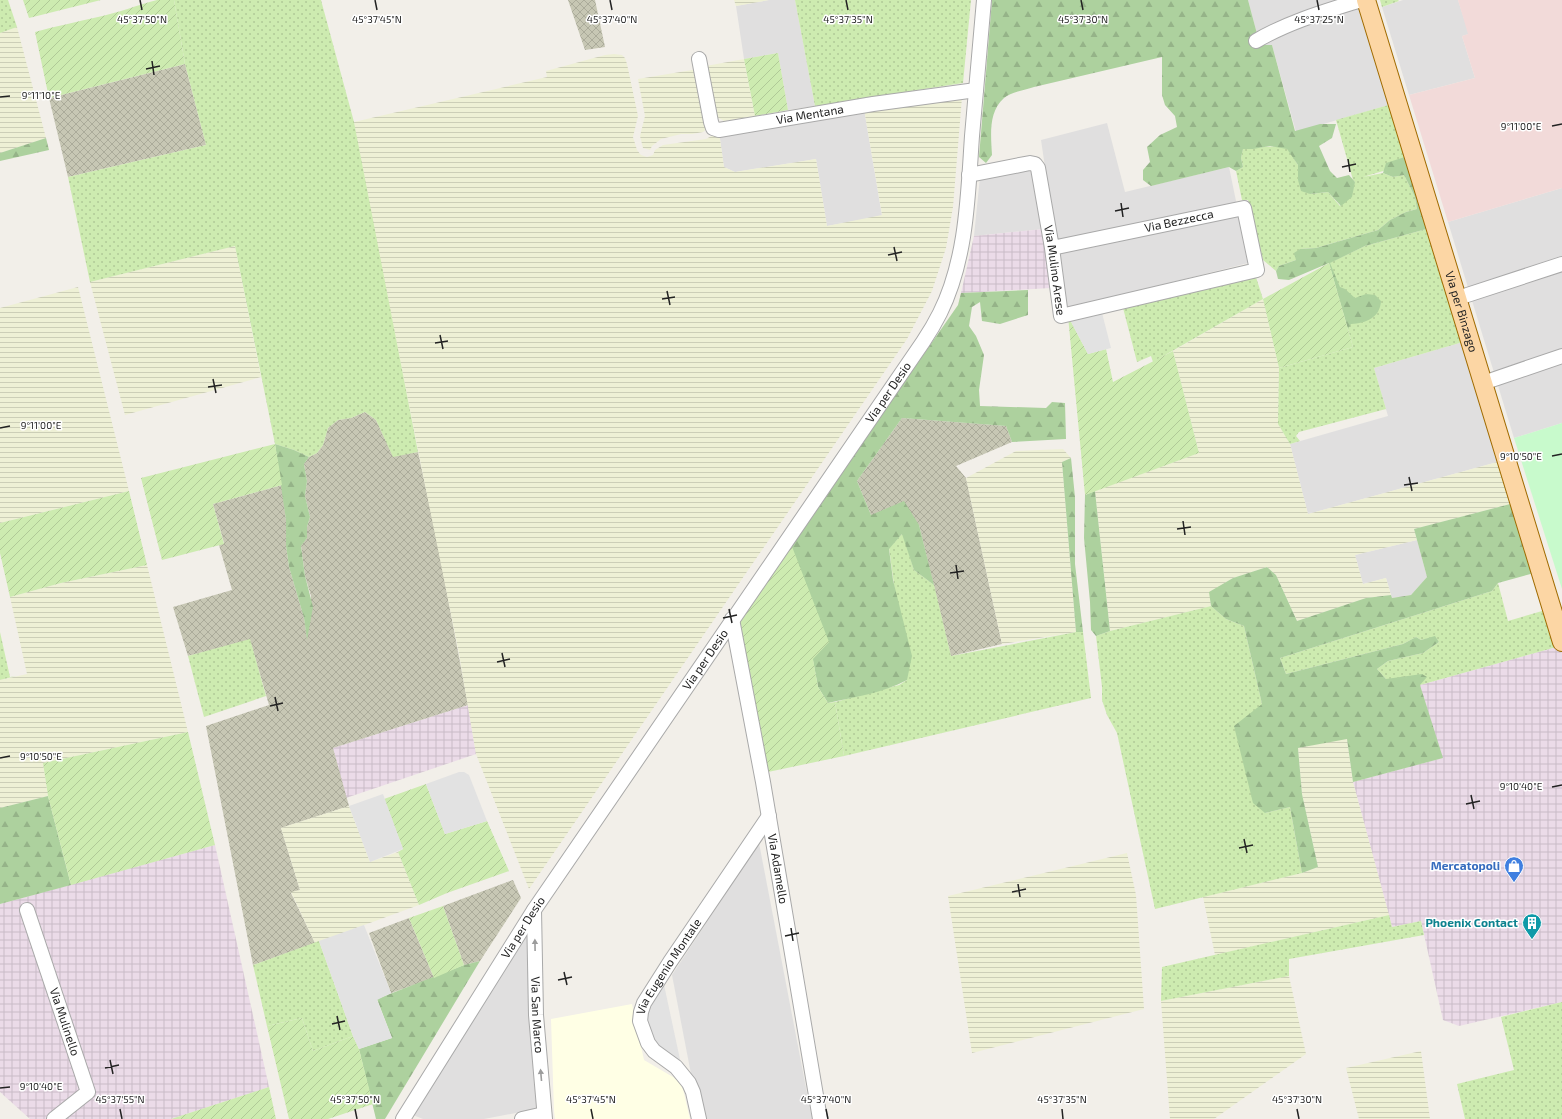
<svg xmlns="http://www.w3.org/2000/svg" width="1562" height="1119" font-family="'Exo 2',sans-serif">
	<defs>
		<pattern id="industrial-grid" width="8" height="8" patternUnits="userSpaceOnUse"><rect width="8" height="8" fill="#ebdbe8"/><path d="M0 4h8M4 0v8" fill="none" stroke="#c9bcc7"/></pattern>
		<pattern id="construction-cross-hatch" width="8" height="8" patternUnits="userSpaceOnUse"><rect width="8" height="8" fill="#c7c7b4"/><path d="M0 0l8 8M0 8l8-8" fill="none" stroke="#abab9a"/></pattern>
		<pattern id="farmland-rules" width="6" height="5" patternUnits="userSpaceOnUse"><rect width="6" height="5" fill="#eef0d5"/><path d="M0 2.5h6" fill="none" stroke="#ccceb7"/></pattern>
		<pattern id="grass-dots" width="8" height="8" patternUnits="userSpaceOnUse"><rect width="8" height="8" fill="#cdebb0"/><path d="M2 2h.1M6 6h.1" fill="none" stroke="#b0c997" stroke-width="1.8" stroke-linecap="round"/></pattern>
		<pattern id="forest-firs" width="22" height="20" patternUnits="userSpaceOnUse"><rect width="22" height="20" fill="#add19e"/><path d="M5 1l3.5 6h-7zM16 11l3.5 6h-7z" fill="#95b388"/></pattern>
		<pattern id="garden-furrows" width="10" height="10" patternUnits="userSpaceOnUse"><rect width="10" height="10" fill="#cdebb0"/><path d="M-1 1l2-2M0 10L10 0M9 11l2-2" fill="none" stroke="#b0c997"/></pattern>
	</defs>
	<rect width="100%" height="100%" fill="#f2efe9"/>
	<g fill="#e0dfdf">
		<path d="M769 0H795L815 106 788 110 778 53 744 59 736 6Z"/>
		<path d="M1248 0H1359L1392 104 1296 132 1272 45H1260Z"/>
		<path d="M1403 0H1458L1469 34 1462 36 1475 78 1409 95 1382 7Z"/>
		<path d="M864 109 882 216 827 226 816 159 735 172 724 167 719 132Z"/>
		<path d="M1107 123 1125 192 1229 167 1236 201 1240 208 1252 262 1066 309 1041 140Z"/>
		<path d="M1035 169 1044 229 974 236 980 177Z"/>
		<path d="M1562 188V423L1514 438 1448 222Z"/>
		<path d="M1463 342 1501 461 1308 514 1290 444 1388 416 1374 368Z"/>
		<path d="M1417 540 1427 577 1411 595 1392 598 1386 578 1363 584 1355 555Z"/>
		<path d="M759 843 812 1119H702L691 1074 672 975Z"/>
		<path d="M528 931 531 1026 537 1109 484 1119H423L413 1115Z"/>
	</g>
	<path fill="#f2dad9" d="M1458 0H1562V188L1448 222 1409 95 1475 78 1462 36 1468 34Z"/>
	<g fill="url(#industrial-grid)">
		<path d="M1044 229 1051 288 961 293 974 236Z"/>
		<path d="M1560 646 1562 654V1002L1459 1026 1443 1020 1421 921 1392 927 1353 782 1442 758 1420 685Z"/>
		<path d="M468 705 476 754 346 798 333 748Z"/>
		<path d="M215 845 269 1087 171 1119H30L0 1092V904Z"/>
	</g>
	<path fill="#ffffe5" d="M632 1004 644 1060 673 1077 679 1082 683 1089 690 1119H555L554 1111 551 1019Z"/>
	<g fill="url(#construction-cross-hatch)">
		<path d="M568 0H595L605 47 585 50Z"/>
		<path d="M185 64 206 145 68 177 49 98Z"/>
		<path d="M365 412 376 420 393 456 418 452 437 540 468 705 333 748 349 806 281 828 300 890 291 893 315 943 253 965 206 726 269 705 250 640 188 656 173 607 232 590 219 545 224 543 213 504 282 485 286 520V546L289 567 304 618 307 638 311 596 305 576 301 545 307 538V527L310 517 305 496 307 481 304 464 309 457 317 453 323 445 328 428 338 420 351 418Z"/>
		<path d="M902 418 1006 426 1012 442 956 466 966 478 1002 644 951 656 919 525 871 515 857 481Z"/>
		<path d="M513 880 521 898 480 961 464 965 443 906Z"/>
		<path d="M409 918 434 978 391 993 369 933Z"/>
	</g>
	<g fill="url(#farmland-rules)">
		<path d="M734 0H769L736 6Z"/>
		<path d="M17 27 46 138 0 153V33Z"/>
		<path d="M614 54 622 55 625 58 627 64 638 116 633 137 637 150 641 155 647 157 653 155 655 150 663 145 706 139 719 132 724 167 735 172 816 159 827 226 882 215 864 109 962 97 953 207 946 248 932 291 907 339 529 889 476 754 459 654 379 256 354 122 547 77 546 71 605 55Z"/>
		<path d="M744 59 755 116 724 121 717 117 706 66Z"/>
		<path d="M698 69 709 127 703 132 692 134H681L661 139 652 146 650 150 643 148 640 136 645 116 638 79Z"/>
		<path d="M235 246 261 377 125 415 90 282Z"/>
		<path d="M78 287 129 491 0 523V308Z"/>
		<path d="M1263 299 1279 368 1278 424 1290 444 1308 514 1501 461 1514 503 1414 529 1417 540 1355 555 1363 584 1386 578 1391 595 1366 598 1297 621 1276 575 1267 567 1233 578 1210 592 1211 606 1110 631 1095 491 1199 453 1173 351Z"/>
		<path d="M1063 449 1071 458 1062 462 1076 632 1002 644 966 478 1016 451Z"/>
		<path d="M147 565 188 732 43 763 48 796 0 808V680L27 674 10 597 61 583Z"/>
		<path d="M1347 738 1353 782 1389 915 1215 955 1203 897 1302 873 1318 867 1302 794 1298 748Z"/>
		<path d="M349 806 370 862 398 852 419 905 315 943 291 892 300 890 281 828Z"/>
		<path d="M1127 853 1136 895 1144 1009 972 1053 948 896Z"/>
		<path d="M1289 976 1306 1054 1214 1119H1170L1161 1001Z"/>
		<path d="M1421 1051 1430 1119H1359L1346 1068Z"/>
	</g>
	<g fill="url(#grass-dots)">
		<path d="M0 0H8L17 27 0 33Z"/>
		<path d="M174 0H321L354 122 418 452 393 457 376 420 365 412 351 418 338 420 328 428 323 445 317 453 309 457 294 450 275 444 235 246 90 282 68 177 206 145 185 64Z"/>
		<path d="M795 0H971L963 83 815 106Z"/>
		<path d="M1380 0H1398L1399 1 1382 7Z"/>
		<path d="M1392 104 1410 163 1363 177 1383 173 1393 177 1404 175 1415 197 1417 209 1406 212 1390 220 1378 230 1316 248 1300 249 1296 260 1279 266 1276 271 1263 260 1248 200H1242L1236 171 1243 167 1241 158 1243 148C1259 149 1272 144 1287 148L1298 165V180L1310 194 1328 192 1340 206 1355 182 1353 180 1336 120Z"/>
		<path d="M1430 228 1463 342 1374 368 1386 409 1299 432 1296 436 1300 441 1290 444 1278 424 1279 368 1353 347 1329 263 1365 246Z"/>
		<path d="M1254 271 1263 299 1153 362 1151 356 1137 362 1122 304Z"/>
		<path d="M903 533 914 570 934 585 951 656 1076 632H1083L1091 698 844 756 835 702 899 685 907 680 889 548Z"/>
		<path d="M1498 583 1508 621 1549 609 1560 646 1420 685 1386 679 1377 669 1388 661 1423 653 1439 642 1435 637 1421 640 1416 637 1403 644 1286 674 1280 658 1492 591Z"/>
		<path d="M1211 606 1226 619 1244 626 1262 704 1265 813 1290 807 1302 873 1155 909 1117 733 1107 715 1102 700V687L1096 636 1110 631Z"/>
		<path d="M0 632 10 677 16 676 0 680Z"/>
		<path d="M250 639 266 696 204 717 188 656Z"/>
		<path d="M1389 915 1392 927 1421 921 1424 935 1289 959V976L1161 1001 1162 967Z"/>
		<path d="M319 941 353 1036 313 1051 302 1018 267 1026 253 965Z"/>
		<path d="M1562 1002V1119H1465L1457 1084 1514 1070 1501 1017Z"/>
	</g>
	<g fill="url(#forest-firs)">
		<path d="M992 0H1248L1260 45H1272L1295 131 1320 124H1336L1332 138 1319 146 1330 171 1337 178 1349 175 1355 182 1352 197 1341 206 1328 192 1310 194 1301 191 1298 180V165L1287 149 1270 146 1253 149H1243L1241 158 1243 167 1236 171 1229 167 1151 186 1143 180V170L1150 162 1147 147 1160 135 1177 127 1175 116 1165 105 1162 95V57L1034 87C1025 90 1011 92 1004 98 988 112 991 136 992 155L986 163 979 157Z"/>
		<path d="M46 138 49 150 0 161V153Z"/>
		<path d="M1408 156 1430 228 1365 246 1330 263 1340 287 1345 289 1355 298 1366 294 1375 295 1381 301C1380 318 1366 323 1351 324L1348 329 1329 263 1289 280 1278 279 1276 271 1279 266 1296 260 1294 253 1300 249 1316 248 1378 230 1390 220 1406 212 1417 209 1415 197 1404 175 1393 177 1383 173 1386 163Z"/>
		<path d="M1028 290V315L1000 324 982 321 980 302 972 307 969 326 976 336 984 355 979 390 980 406 1046 408 1052 402 1065 403 1066 439 1012 442 1006 426 902 418 857 481 871 515 904 501 919 525 934 585 914 570 902 534 889 549 893 580 912 656 907 680C883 693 854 697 828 703L818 687 791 544 958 305 961 293Z"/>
		<path d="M275 444 294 450 309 457 304 464 307 481 305 496 310 517 307 527V538L301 546 305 576 313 607 307 640 304 618 289 567 286 546V520Z"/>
		<path d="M1071 458 1075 497V564L1083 632H1076L1062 462Z"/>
		<path d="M1095 491 1110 631 1096 636 1091 630 1090 602 1084 538 1085 495Z"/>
		<path d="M1514 503 1538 572 1498 583 1492 591 1280 658 1286 674 1403 644 1416 637 1421 640 1435 636 1439 642 1423 653 1388 661 1377 669 1386 679 1422 674 1427 677 1420 685 1443 758 1353 782 1347 739 1298 748 1302 794 1318 867 1302 873 1290 807 1265 813 1253 803 1234 726 1262 704 1244 626 1226 619 1211 606 1209 592 1233 578 1267 567 1276 575 1297 621 1366 598 1391 595 1392 598 1411 595 1427 577 1414 529Z"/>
		<path d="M48 796 71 885 0 904V808Z"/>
		<path d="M480 961 385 1119H376L359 1049 392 1038 377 999 464 965Z"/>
	</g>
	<path fill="#c8facc" d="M1562 423V589L1514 438Z"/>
	<g fill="url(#garden-furrows)">
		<path d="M23 0H101L29 18Z"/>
		<path d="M157 0H174L185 64 49 98 35 32C56 26 77 22 98 17 118 13 137 5 157 0Z"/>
		<path d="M778 53 788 110 755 116 744 59Z"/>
		<path d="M1329 263 1353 347 1279 368 1263 299Z"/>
		<path d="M1068 316 1088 354 1106 349 1113 382 1173 351 1199 453 1085 495Z"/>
		<path d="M275 444 282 485 213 504 224 544 162 560 141 478Z"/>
		<path d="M129 491 147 565 61 583 10 597 0 553V523Z"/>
		<path d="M791 544 829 642 813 659 818 687 828 703 835 702 844 756 768 772 738 624Z"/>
		<path d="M188 732 215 845 71 885 48 796 43 763Z"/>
		<path d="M426 784 445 834 487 821 509 871 447 893 419 905 398 852 403 849 384 799Z"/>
		<path d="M443 906 464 965 434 978 409 918Z"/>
		<path d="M302 1018 313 1051 353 1036 359 1049 373 1104 328 1119H289L267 1026Z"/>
		<path d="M269 1087 276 1119H171Z"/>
	</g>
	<g fill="#e2e2e2">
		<path d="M1101 309 1111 348 1088 354 1068 316Z"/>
		<path d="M459 772H464L469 775 487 821 445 834 426 784Z"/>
		<path d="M383 794 403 849 370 862 349 806Z"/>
		<path d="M364 925 391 993 377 1000 392 1038 359 1049 353 1036 319 941Z"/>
		<path d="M663 980 681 1064 651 1044 644 1010Z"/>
	</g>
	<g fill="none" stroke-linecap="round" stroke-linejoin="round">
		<g stroke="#a9a9a9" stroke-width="16">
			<g id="minor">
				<path d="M1256 41C1288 22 1326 11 1361 0"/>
				<path id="s1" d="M699 59 711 122 713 128 719 130 873 104 976 90"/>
				<path id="s2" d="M969 175 1030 163 1035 164 1038 168 1052 248 1061 316 1257 270 1244 208 1052 248"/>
				<path d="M1458 298 1562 264"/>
				<path d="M1483 383 1562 356"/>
				<path id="s3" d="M732 619 763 782 820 1119"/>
				<path id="s4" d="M27 910 88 1092 54 1119"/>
				<path id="s5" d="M534 910 536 1015 545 1119"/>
				<path id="s6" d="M403 1119 534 910 923 342C929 333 935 323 940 313 967 259 968 194 972 136 976 90 980 45 984 0"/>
				<path d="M522 1119 544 1114"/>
				<path id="s7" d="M699 1119 693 1092 689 1083 676 1067 654 1051 648 1043 640 1021 641 1012 644 1003 670 962 769 816"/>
			</g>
		</g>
		<g stroke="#a06b00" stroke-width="20">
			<g id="major">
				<path id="s8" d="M1366 0 1562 642"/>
			</g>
		</g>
		<use href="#minor" stroke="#fff" stroke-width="14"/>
		<use href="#major" stroke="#fcd6a4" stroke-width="18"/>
	</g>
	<defs><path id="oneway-solid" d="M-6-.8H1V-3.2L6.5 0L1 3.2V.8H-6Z"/></defs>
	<g fill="#9c9c9c">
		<use href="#oneway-solid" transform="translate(535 945) rotate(-91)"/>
		<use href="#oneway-solid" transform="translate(541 1075) rotate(-95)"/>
	</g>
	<path fill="none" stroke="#222" stroke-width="1.5" d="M140 0 142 10M375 0 377 10M610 0 612 10M846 0 848 10M1081 0 1083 10M1317 0 1319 10M152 61 154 75M146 69 160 66M0 97 10 96M1552 126 1562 124M1348 159 1350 172M1342 167 1356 164M1121 203 1123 217M1115 211 1129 208M894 247 897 261M888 255 902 252M667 291 670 305M662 299 675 297M440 335 443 349M435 343 448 341M213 379 216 393M208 387 222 385M0 428 10 426M1552 456 1562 454M1409 477 1412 491M1404 485 1418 483M1183 521 1185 535M1177 529 1191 527M956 565 958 579M950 573 964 571M729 609 732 623M723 618 737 615M502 653 505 667M497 662 510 659M275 697 278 711M270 706 283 703M0 758 10 756M1552 787 1562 785M1471 795 1474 809M1466 804 1480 801M1244 839 1247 853M1239 848 1253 845M1018 884 1020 897M1012 892 1026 889M791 928 793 941M785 936 799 933M564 972 567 985M558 980 572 977M337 1016 340 1030M332 1024 345 1021M110 1060 113 1074M105 1068 119 1065M0 1088 10 1087M120 1109 122 1119M355 1109 357 1119M591 1109 593 1119M826 1109 828 1119M1062 1109 1063 1119M1297 1109 1299 1119"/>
	<defs>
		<g id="shop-pin" transform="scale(1)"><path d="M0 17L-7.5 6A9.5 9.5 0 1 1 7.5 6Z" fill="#3f7fe0" stroke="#fff"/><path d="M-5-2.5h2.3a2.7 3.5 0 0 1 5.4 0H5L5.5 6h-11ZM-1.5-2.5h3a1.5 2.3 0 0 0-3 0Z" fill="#fff"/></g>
		<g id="building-pin" transform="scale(1)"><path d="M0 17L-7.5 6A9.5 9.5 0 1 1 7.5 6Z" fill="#0f9aa8" stroke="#fff"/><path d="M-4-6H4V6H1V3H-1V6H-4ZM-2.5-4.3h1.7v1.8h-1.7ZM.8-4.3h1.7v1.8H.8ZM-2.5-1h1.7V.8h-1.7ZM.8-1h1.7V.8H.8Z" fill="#fff"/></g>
	</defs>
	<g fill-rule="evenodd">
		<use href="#shop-pin" x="1514" y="866"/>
		<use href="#building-pin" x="1532" y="923"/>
	</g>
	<g text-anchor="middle" stroke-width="3" stroke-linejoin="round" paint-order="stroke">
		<g font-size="12" fill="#222" stroke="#fff">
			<text dy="4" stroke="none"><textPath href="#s1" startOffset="169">Via Mentana</textPath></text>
			<text transform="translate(1179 221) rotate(-12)" y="4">Via Bezzecca</text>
			<text dy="4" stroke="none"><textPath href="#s2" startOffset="176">Via Mulino Arese</textPath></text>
			<text dy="4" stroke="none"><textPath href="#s8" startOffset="326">Via per Binzago</textPath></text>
			<text dy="4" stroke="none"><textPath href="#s6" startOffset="874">Via per Desio</textPath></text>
			<text dy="4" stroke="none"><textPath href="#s6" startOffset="550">Via per Desio</textPath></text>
			<text dy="4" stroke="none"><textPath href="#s3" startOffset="254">Via Adamello</textPath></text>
			<text dy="4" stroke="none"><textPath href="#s6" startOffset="226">Via per Desio</textPath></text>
			<text dy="4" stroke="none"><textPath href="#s7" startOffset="181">Via Eugenio Montale</textPath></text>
			<text dy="4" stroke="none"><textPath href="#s5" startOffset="105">Via San Marco</textPath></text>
			<text dy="4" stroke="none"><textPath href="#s4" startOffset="118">Via Mulinello</textPath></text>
		</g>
		<g font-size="12" font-weight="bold" fill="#366cbe" stroke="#fff" text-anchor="end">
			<text x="1500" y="870">Mercatopoli</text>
		</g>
		<g font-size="12" font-weight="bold" fill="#0d838f" stroke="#fff" text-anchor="end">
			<text x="1518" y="927">Phoenix Contact</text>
		</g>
	</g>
	<g font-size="10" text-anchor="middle" fill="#222" stroke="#fff" stroke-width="3" stroke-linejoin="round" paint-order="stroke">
		<text x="142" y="23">45°37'50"N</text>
		<text x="377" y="23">45°37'45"N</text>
		<text x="612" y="23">45°37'40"N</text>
		<text x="848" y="23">45°37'35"N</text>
		<text x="1083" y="23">45°37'30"N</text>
		<text x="1319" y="23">45°37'25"N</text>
		<text x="41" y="99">9°11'10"E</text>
		<text x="1521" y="130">9°11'00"E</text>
		<text x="41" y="429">9°11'00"E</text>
		<text x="1521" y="460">9°10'50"E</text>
		<text x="41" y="760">9°10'50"E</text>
		<text x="1521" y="790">9°10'40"E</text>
		<text x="41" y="1090">9°10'40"E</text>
		<text x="120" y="1103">45°37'55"N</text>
		<text x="355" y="1103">45°37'50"N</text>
		<text x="591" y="1103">45°37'45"N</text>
		<text x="826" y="1103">45°37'40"N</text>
		<text x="1062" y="1103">45°37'35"N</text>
		<text x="1297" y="1103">45°37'30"N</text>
	</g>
</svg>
